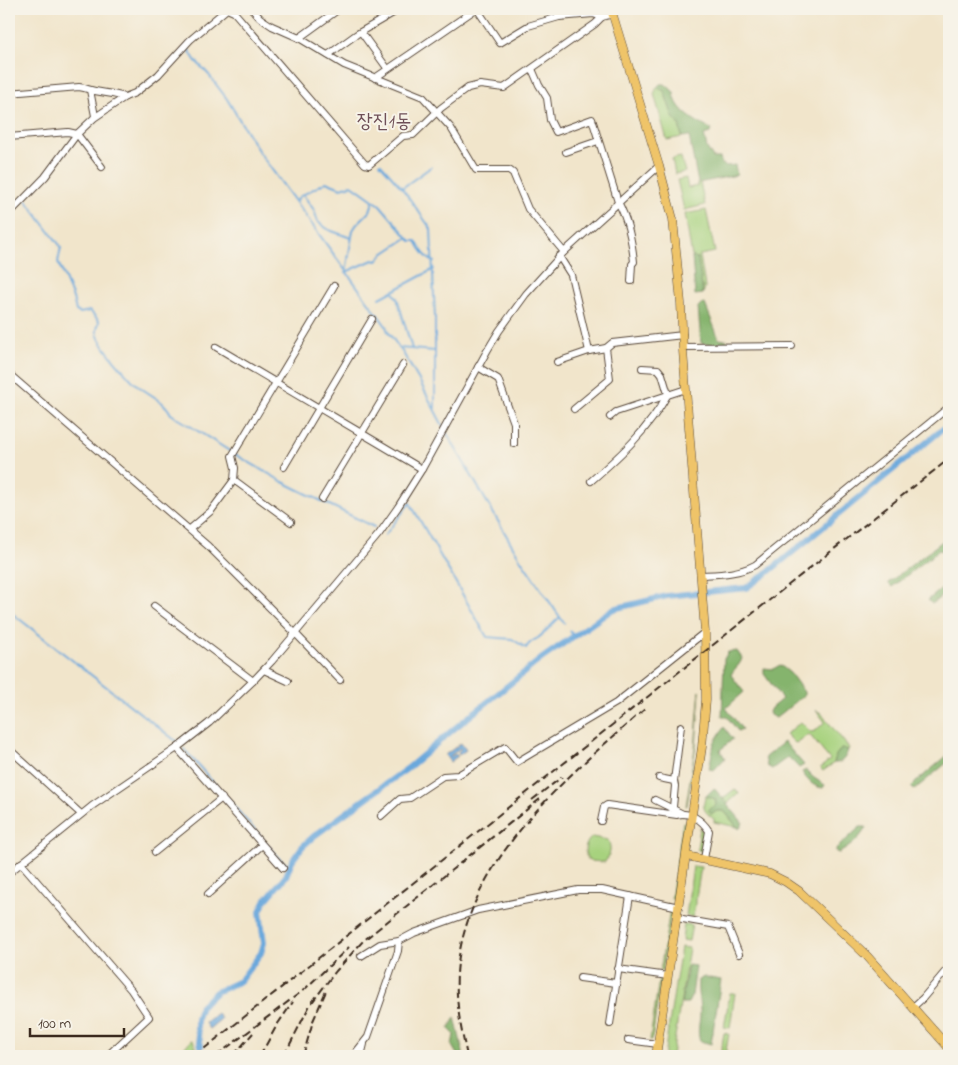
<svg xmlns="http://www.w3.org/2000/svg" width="958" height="1065" font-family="'Indie Flower','Poor Story',sans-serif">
	<rect width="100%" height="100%" fill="#f7f3e8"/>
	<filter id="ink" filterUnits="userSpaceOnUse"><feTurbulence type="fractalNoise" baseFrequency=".02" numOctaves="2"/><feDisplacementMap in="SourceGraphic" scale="10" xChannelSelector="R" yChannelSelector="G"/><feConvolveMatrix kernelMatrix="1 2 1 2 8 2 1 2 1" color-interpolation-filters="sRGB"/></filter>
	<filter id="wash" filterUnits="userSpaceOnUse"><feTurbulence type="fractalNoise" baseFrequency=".0096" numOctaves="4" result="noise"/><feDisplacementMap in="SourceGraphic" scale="20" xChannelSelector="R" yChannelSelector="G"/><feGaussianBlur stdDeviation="1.12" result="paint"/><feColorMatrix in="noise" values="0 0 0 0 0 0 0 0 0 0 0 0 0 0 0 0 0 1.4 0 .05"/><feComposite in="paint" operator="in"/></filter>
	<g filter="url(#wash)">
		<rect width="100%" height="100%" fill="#f1e5cb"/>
		<g fill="#a7d27e" stroke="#717e4e">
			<path d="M657 87 664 91 673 117 679 124 682 137 667 140 654 94Z"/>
			<path d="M681 157 685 172 675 174 672 159Z"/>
			<path d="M686 178 688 188 698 186V183L700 182 705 205 684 210 677 180Z"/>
			<path d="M706 210 715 252 700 255 705 287 703 294 698 258 692 257 685 214Z"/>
			<path d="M700 690 696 747 687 806H686L695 747Z"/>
			<path d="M816 710 821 713 849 748 848 750 841 749 836 755 834 763 823 771 820 768 830 760 809 734 798 742 795 743 786 734 801 722 811 732 815 731 825 722Z"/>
			<path d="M735 789 739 793 727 804 723 798Z"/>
			<path d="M706 796 715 799 716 805 710 809 711 814 717 811H724L737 827 714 822V819C704 812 701 807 706 796Z"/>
			<path d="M683 822H685L674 899H671Z"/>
			<path d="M700 828 705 833 702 852 697 849Z"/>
			<path d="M592 837 608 840C612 849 610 854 605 862L589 861C583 853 584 844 592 837Z"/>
			<path d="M693 866 701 867 693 917 686 916Z"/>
			<path d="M670 910H672L662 971H660Z"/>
			<path d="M684 924 692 925 689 941 682 940Z"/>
			<path d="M681 947 689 948 672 1056H664Z"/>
			<path d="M659 979H661L652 1040H650Z"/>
			<path d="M730 993H735L730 1028 724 1027Z"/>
			<path d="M724 1033 729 1034 725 1056H720Z"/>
			<path d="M191 1040 193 1041 198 1051 191 1056H177Z"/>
		</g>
		<g fill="#85b46d" stroke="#606f46">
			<path d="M660 84H665L674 92C675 111 697 122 712 130L710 133 704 135 707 148 713 158H720L722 164 726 166 735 165 737 175 698 183 689 136 682 137 679 124 673 117 664 91 657 87Z"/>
			<path d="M692 257 698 258 703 294 695 295Z"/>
			<path d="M701 304H705L719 339 727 340 728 344 712 345 701 343 698 307Z"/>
			<path d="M949 536V554L946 551 939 550 892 587 888 583Z"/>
			<path d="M949 583V590L932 604 928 600Z"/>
			<path d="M737 651 742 658C740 666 734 668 731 675L744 692 726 708 742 729 738 731 727 717H722L724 659 728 652Z"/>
			<path d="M780 665 790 673 804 692V695L776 718 770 715 769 712 771 708 782 699 764 674V668L773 669Z"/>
			<path d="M724 727 733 739 720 750 725 758 714 770 709 769 714 743Z"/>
			<path d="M784 742 804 765 799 768 788 757 772 769 767 766 765 757Z"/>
			<path d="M842 748 848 750C846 757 842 764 834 763L836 755Z"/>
			<path d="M949 754V761L914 790 911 787 916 782Z"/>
			<path d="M806 770 814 778 825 785 823 788C813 787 807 780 802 772Z"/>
			<path d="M714 788 743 823 739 829 724 811H717L711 814 709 811V809L716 805 715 799 706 796Z"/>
			<path d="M860 827H866C861 838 850 847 839 853L836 852V849Z"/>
			<path d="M688 965 696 966 692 995 688 1003H681Z"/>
			<path d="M704 977 721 980 711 1044 700 1041C696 1030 701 1020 700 1009 699 998 697 992 698 980Z"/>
			<path d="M455 1017 463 1052V1056H458L452 1046 454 1034 449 1029Z"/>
		</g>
		<g fill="#6aa8dc" stroke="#52697d">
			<path d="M461 743 466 750 459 755 458 752 461 749 460 748 450 756 451 757 455 754 458 756 450 762 445 755Z"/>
			<path d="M217 1013 221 1019 209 1029 205 1023Z"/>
		</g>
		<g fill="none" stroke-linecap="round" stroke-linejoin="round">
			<g stroke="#6aa8dc" stroke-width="2">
				<path d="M187 47 195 60 209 75 227 99 259 152 386 326 388 332 403 353 420 382 444 428"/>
				<path d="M380 163 402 188 431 229 435 318V408"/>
				<path d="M402 188 431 167"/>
				<path d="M304 196 314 210 318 222 329 230 351 238"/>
				<path d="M26 200 61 247 58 262 73 298 76 311 80 313 90 311 99 321C99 325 96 329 97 332 98 344 123 370 131 379 142 393 163 397 171 414L231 452 283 482 374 527"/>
				<path d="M296 202 299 197 326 182 341 188 352 185 380 205 408 238 411 241H416C420 249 426 258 434 262"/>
				<path d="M346 272 353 230 357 224 370 211 373 202"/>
				<path d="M346 272 373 260 377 261 383 254 407 238"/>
				<path d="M392 291 397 298 412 349"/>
				<path d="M380 298 434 269"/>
				<path d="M399 348 434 351"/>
				<path d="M446 432 519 557 564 623"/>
				<path d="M385 535 410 503 487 637 512 639 526 648C529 642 533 641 538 638 545 633 552 624 559 618"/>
				<path d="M9 611 176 741"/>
				<path d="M570 631 573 635"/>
				<path d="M184 749 281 860 290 867"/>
			</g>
			<path stroke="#6aa8dc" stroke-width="6" d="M201 1046 197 1028V1018L201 1006 216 992 240 981 261 953 264 943 260 911 265 901 286 876 292 861 302 847 314 836 408 768 455 728 541 659 613 609 667 596 746 588 766 574 949 424"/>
		</g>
	</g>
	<g filter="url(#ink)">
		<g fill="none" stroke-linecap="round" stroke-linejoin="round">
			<g stroke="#564638" stroke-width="8">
				<g id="minor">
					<path d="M252 9 260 18 272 26 299 38 344 65 423 97 451 128 476 170H509L513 173 528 209 564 252"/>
					<path d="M477 9 500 43 528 26 559 17 556 9"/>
					<path d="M559 17 593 14 602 17"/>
					<path d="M361 32 387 68"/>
					<path d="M299 38 339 9"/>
					<path d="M328 55 357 34 400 9"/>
					<path d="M532 69 539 85 547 98 550 120 556 132 592 119 618 202C628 220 632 241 634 262L632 264 631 281"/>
					<path d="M375 78 476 9"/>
					<path d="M90 90 95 116"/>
					<path d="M9 93 79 87C86 88 89 90 95 91 105 93 115 94 125 97"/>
					<path d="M9 137 68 132 77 134 102 167"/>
					<path d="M566 152 598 141"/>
					<path d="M9 214 45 177 77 134 94 118 125 97 135 93 158 75 190 40 227 9 234 12 365 164 369 165 403 136 413 135 441 108 468 88 480 85 504 88 595 24 602 17 613 14"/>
					<path d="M559 256 571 275 589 351"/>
					<path d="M216 347 422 469"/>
					<path d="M683 347 792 346"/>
					<path d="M557 362 589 351 606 348"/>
					<path d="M478 367 498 379 514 423V444"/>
					<path d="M9 374 208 546 296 634 340 680"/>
					<path d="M574 409 610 379 606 348 612 343 683 335"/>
					<path d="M610 417 616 412 686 389"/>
					<path d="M284 467 372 319"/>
					<path d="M234 480 291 522"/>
					<path d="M591 481C622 454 648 430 668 394L662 374 658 369 642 368"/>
					<path d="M322 499 403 365"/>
					<path d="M190 529 211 511 234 480 235 468 232 456 334 286"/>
					<path d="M701 575C720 574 738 574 755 565L949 407"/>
					<path d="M154 606 253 681"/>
					<path d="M264 670 288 681"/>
					<path d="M177 748 283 868"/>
					<path d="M9 749 81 814"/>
					<path d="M659 778 674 781 675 786 673 807"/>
					<path d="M674 781 681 726"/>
					<path d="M655 800 683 814"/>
					<path d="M381 816 400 799 410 798 443 776 458 775 505 747 517 762 616 703 705 632"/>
					<path d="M601 821 604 807 607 805 677 815C690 811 702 820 709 831L704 859"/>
					<path d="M155 852 222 798"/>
					<path d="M21 863 131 990 149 1017 107 1056"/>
					<path d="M9 873 92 806 177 748 209 723 253 681 272 661 379 534 398 507 422 469 487 351 499 331 526 294 564 252 659 166"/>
					<path d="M208 894 262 845"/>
					<path d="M677 918 728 927 739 954"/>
					<path d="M361 956 380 944 399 941 414 933 478 910 578 890H602L679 907"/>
					<path d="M618 969 668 976"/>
					<path d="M580 978 616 983"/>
					<path d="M913 1007 923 998 949 967"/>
					<path d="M610 1024 630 896"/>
					<path d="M628 1040 658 1044"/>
					<path d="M353 1056 368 1037 398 951 399 941"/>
					<path d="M361 1056 364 1044"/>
				</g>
			</g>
			<g stroke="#564638" stroke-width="9">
				<g id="major">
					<path d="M611 9 659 166 673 219 681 303 683 351 705 632 706 700 702 747 656 1056"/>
					<path d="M687 856 770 874 786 882 799 891 867 956 949 1048"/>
				</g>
			</g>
			<use href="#minor" stroke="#fff" stroke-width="6"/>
			<use href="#major" stroke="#efc469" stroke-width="8"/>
			<g stroke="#3b2a1e" stroke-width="2" stroke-dasharray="8 4" stroke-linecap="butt">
				<path d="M532 800 562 777"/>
				<path d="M195 1056 820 560 949 459"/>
				<path d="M216 1056 305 989 349 947"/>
				<path d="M233 1056 253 1033"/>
				<path d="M260 1056 277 1025 293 1002"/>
				<path d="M284 1056 310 1005 336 971 363 941 540 799"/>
				<path d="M303 1056 313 1021 326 991"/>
				<path d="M467 1056C460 1024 454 996 458 963 471 857 569 774 645 709"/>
			</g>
		</g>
	</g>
	<g text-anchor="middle" stroke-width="4" stroke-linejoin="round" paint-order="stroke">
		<g font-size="20" fill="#6f5058" stroke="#f7f3e8">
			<text x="384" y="127">장진1동</text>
		</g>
	</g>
	<rect width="958" height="1065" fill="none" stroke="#f7f3e8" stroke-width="30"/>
	<path d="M30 1028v8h94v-8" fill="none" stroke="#3b2a1e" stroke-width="2.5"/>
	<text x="38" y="1028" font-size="15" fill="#3b2a1e" stroke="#f7f3e8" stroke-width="4" paint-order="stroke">100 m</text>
</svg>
